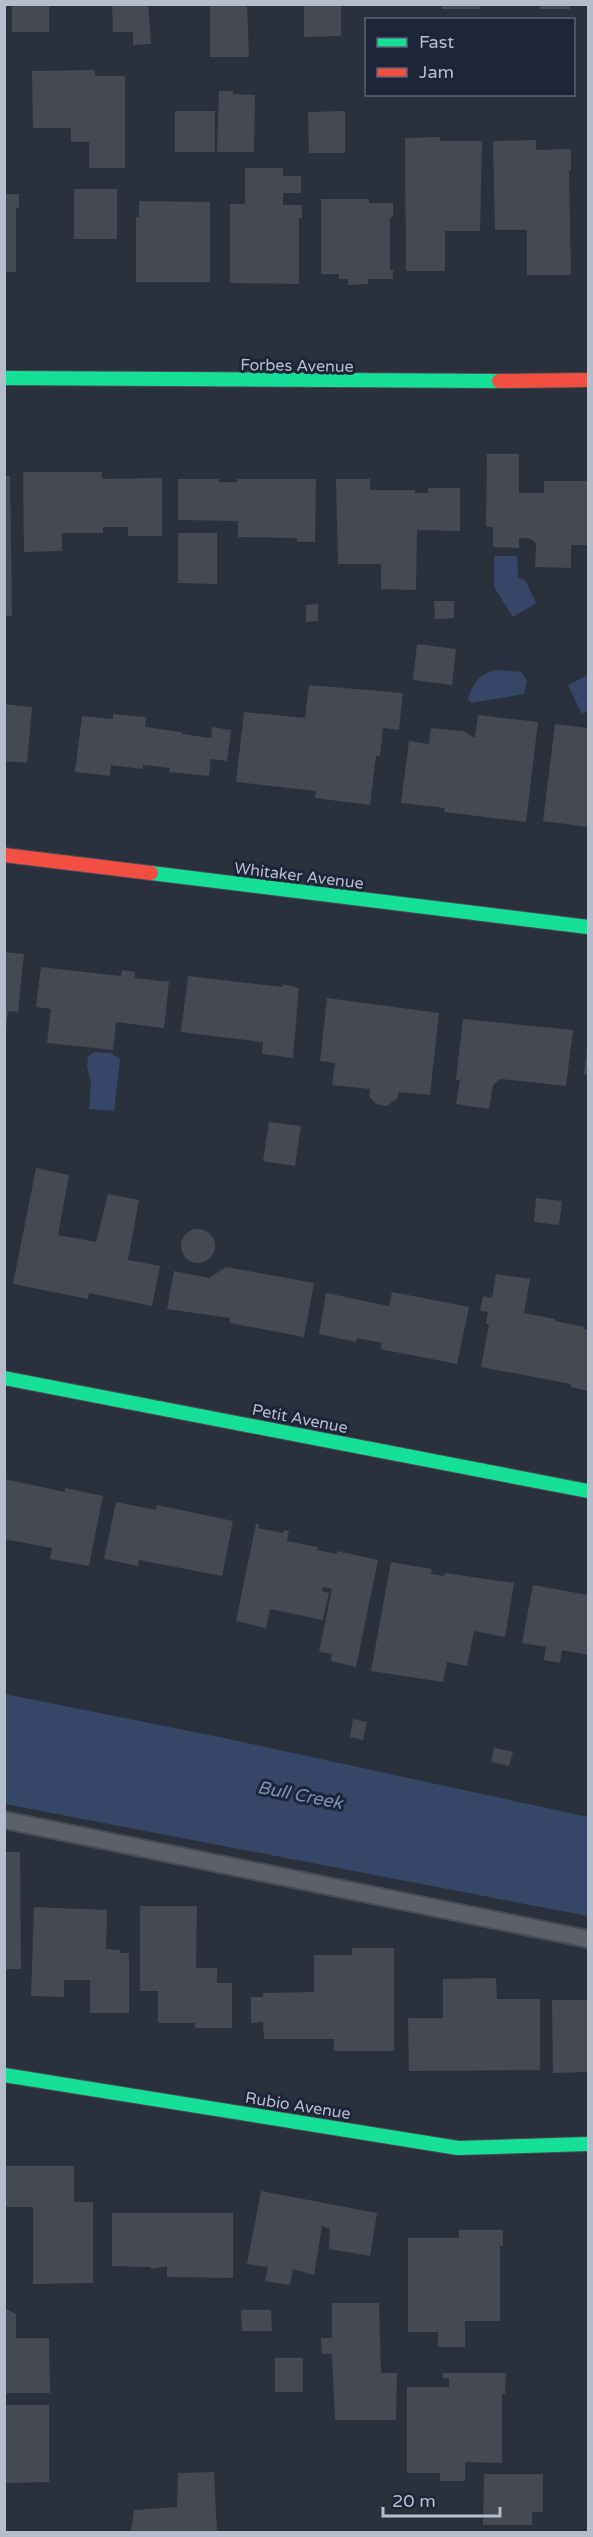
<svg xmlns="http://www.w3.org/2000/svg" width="593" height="2537" font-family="'Varela Round',sans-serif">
	<rect width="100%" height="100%" fill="#2b313c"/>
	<g fill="#364667">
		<path d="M494 556H517L518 578 525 580 536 603 513 617 494 587Z"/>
		<path d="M495 670 521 672 527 681 524 694 471 703 468 699C471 685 481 673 495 670Z"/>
		<path d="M588 675V711L582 714 568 685Z"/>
		<path d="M94 1052 111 1053 120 1059 114 1111 89 1109 91 1082 87 1067 88 1057Z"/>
		<path d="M5 1694 219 1737 588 1817V1916L5 1804Z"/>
	</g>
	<g fill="#444952">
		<rect x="12" y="4" width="37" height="28"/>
		<path d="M112 4H148L151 44 133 45V32H113Z"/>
		<path d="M210 4H247L249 57H210Z"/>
		<path d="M304 4H341V36L304 37Z"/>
		<rect x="442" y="4" width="38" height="5"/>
		<rect x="540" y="4" width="30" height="5"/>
		<path d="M95 70V76H125V168H89V142H71V128H33L32 71Z"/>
		<path d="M219 91H233V94L255 95 254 152H217Z"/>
		<rect x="175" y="111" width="40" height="41"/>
		<path d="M345 111V153H309L308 112Z"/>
		<path d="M440 137V141H482L480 231H445V271H406L405 138Z"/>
		<path d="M536 140V150L571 149V170H569L571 275H527V230H495L493 141Z"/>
		<path d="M245 168H283V176H301V193H283V205H302V218H299V284L230 283V204H245Z"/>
		<rect x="74" y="189" width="43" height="50"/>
		<path d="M5 194H19V208H16V272H5Z"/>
		<path d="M321 199H369V203H393V217H390V270H393V279H368V284L348 285V279H339V274H321Z"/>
		<path d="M139 201 210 202V282H136V217H139Z"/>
		<path d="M487 454H519V493H544V481H588V545H571V568L535 567 536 543 531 539 519 538V548L493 547V527H486Z"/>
		<path d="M23 472H102V479L162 478V536H128V527H103V533H62V551L24 552Z"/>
		<path d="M4 476H10L12 616H4Z"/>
		<path d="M178 479H219V482H237V479H316L315 542H297V538L238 537V521L178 520Z"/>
		<path d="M336 479H370V490H415V493H428V488H460V531L417 530 416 590 381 589V564H338Z"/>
		<path d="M178 533H217V584L178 583Z"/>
		<path d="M434 601H454V618L435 619Z"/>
		<path d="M318 604V621L306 622V605Z"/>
		<path d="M417 644 456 649 452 685 413 680Z"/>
		<path d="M309 685 403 693 399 730 383 728 380 756H376L370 805 315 798 316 791 236 782 244 712 305 718Z"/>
		<path d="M4 704 32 707 27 763 4 761Z"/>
		<path d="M113 714 146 717 145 727 182 732V734L211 738 212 727 231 730 227 761 211 759 209 776 169 772 170 768 143 765V769L111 765 110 776 75 772 82 716 113 719Z"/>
		<path d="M478 715 538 722 526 822 444 812 445 808 401 803 409 741 429 744 431 728 463 731 475 738Z"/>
		<path d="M555 724 588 728V827L543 821Z"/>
		<path d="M4 952 24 954 18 1012 8 1011 6 1028Z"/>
		<path d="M41 967 121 976 122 970 135 972V978L169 982 164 1028 116 1022 113 1050 47 1043 51 1009 36 1007Z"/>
		<path d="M188 976 282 987 283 984 299 988 293 1058 262 1054 263 1042 181 1032Z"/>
		<path d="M327 998 439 1013 430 1095 398 1092V1098L387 1106 376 1104 369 1096 370 1089 332 1085 335 1063 320 1061Z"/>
		<path d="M463 1019 573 1030 566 1086 500 1079 493 1085 489 1109 456 1104 460 1080H456Z"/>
		<path d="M587 1048H588V1075L584 1074Z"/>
		<path d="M269 1122 301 1126 295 1166 263 1161Z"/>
		<path d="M36 1168 69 1175 58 1235 96 1242 108 1194 139 1200 128 1260 160 1266 152 1306 89 1293 88 1299 13 1284Z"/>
		<path d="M536 1198 562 1201 559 1225 534 1222Z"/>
		<circle cx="198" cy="1246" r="17"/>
		<path d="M226 1267 314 1283 304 1337 230 1323V1318L167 1309 174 1271 209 1278Z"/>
		<path d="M496 1274 530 1279 524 1313 555 1319V1321L585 1327 584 1329 588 1330V1391L571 1387V1384L481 1367 489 1324H486L488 1312 480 1311 483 1296 492 1298Z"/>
		<path d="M392 1292 469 1307 457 1364 380 1349 382 1343 357 1338 356 1342 319 1334 326 1293 389 1306Z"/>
		<path d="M4 1479 65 1492V1488L103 1496 89 1566 50 1559 52 1548 4 1539Z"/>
		<path d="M116 1502 156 1510 157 1505 233 1521 222 1576 139 1560 138 1566 104 1559Z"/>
		<path d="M256 1524H259L258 1528 283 1533 284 1530 289 1531 287 1541 317 1547V1550L337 1554V1551L378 1560 356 1667 331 1661 332 1654 319 1652 332 1589 323 1587 322 1591 329 1593 323 1620 270 1609 266 1628 236 1621Z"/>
		<path d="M391 1562 432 1569 431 1574 444 1576 445 1573 514 1583 505 1637 474 1631 467 1666 447 1662 443 1682 371 1671Z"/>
		<path d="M533 1585 588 1595V1655L562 1650 560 1663 544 1660 546 1647 522 1643Z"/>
		<path d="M353 1719 367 1722 363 1740 350 1737Z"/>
		<path d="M494 1748 513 1752 509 1766 491 1762Z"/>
		<path d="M4 1852H20L21 1969H4Z"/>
		<path d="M140 1906H197L196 1968H217V1983H232V2028H195V2023H158V1991H140Z"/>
		<path d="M34 1907 107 1910 106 1949 120 1950V1953H129V2013H90V1980H64V1997L31 1996Z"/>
		<path d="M352 1948H394V2051H334V2039H264L263 2022 251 2023V1997H263V1993L314 1992V1955H352Z"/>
		<path d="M496 1978 497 1999H540V2070L409 2071 408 2018H443V1979Z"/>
		<path d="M552 2000H588V2072L553 2073Z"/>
		<path d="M4 2166H74V2202H93V2283L33 2284V2207H4Z"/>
		<path d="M261 2191 377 2213 370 2256 329 2249 330 2229 322 2226 314 2275 293 2269 290 2285 265 2281 268 2267 247 2264Z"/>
		<path d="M112 2213H233V2278L167 2277V2266L151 2269V2267L112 2266Z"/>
		<path d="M459 2230H503V2246H500V2321H465V2347H438V2332H408V2238H459Z"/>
		<path d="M332 2303H379L381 2373H397L396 2420H335L332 2354H322L321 2338H332Z"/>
		<path d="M4 2308 16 2314V2338H49L50 2393H4Z"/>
		<path d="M241 2310H271L272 2331H242Z"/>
		<rect x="275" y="2358" width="28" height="34"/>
		<path d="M443 2373H506L505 2394H502V2463L465 2462V2481H440V2473H407V2387H449V2378H443Z"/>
		<path d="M4 2405H49V2482L4 2483Z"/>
		<path d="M214 2472 217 2532H131L134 2510 177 2507 178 2473Z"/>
		<path d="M484 2474H543V2512H532V2525H483Z"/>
	</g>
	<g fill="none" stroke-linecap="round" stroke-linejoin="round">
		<g stroke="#474c54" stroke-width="20">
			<path id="lane" d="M4 1820 588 1939"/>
		</g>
		<g stroke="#474c54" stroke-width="16">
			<g id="fast">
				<path d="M4 378 499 381"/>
				<path d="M151 873 588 927"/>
				<path d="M4 1378 588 1491"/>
				<path d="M4 2075 458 2148 588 2144"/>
			</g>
		</g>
		<g stroke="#474c54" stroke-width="16">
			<g id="jam">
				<path d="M499 381 588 380"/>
				<path d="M4 855 151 873"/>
			</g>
		</g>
		<use href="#lane" stroke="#5c6069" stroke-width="16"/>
		<use href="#fast" stroke="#16e098" stroke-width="14"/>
		<use href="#jam" stroke="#f24e42" stroke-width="14"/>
	</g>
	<g text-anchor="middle" stroke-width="6" stroke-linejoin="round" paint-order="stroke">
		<g font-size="16" fill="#b5bdcd" stroke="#1d2638">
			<text transform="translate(297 365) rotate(1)" y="6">Forbes Avenue</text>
			<text transform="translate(299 875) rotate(7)" y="6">Whitaker Avenue</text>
			<text transform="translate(300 1418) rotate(11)" y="6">Petit Avenue</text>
			<text transform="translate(298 2105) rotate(9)" y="6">Rubio Avenue</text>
		</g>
		<g font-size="18" font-style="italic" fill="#7b8fb6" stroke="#1d2638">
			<text transform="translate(300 1795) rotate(11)" y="6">Bull Creek</text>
		</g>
	</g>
	<rect width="593" height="2537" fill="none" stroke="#b5bdcd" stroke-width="12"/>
	<rect x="365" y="18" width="210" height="78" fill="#1d2638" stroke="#5a6274" stroke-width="1.5"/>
	<rect x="377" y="38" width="30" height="9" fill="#16e098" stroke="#5a6274" stroke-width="1.5"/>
	<text x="419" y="48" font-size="18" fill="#b5bdcd">Fast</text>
	<rect x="377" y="68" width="30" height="9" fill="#f24e42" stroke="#5a6274" stroke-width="1.5"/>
	<text x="419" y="78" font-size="18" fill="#b5bdcd">Jam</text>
	<path d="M383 2507v9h117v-9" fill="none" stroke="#b5bdcd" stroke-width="3"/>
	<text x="392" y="2507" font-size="18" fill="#b5bdcd" stroke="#1d2638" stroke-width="4.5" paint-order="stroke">20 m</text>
</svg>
